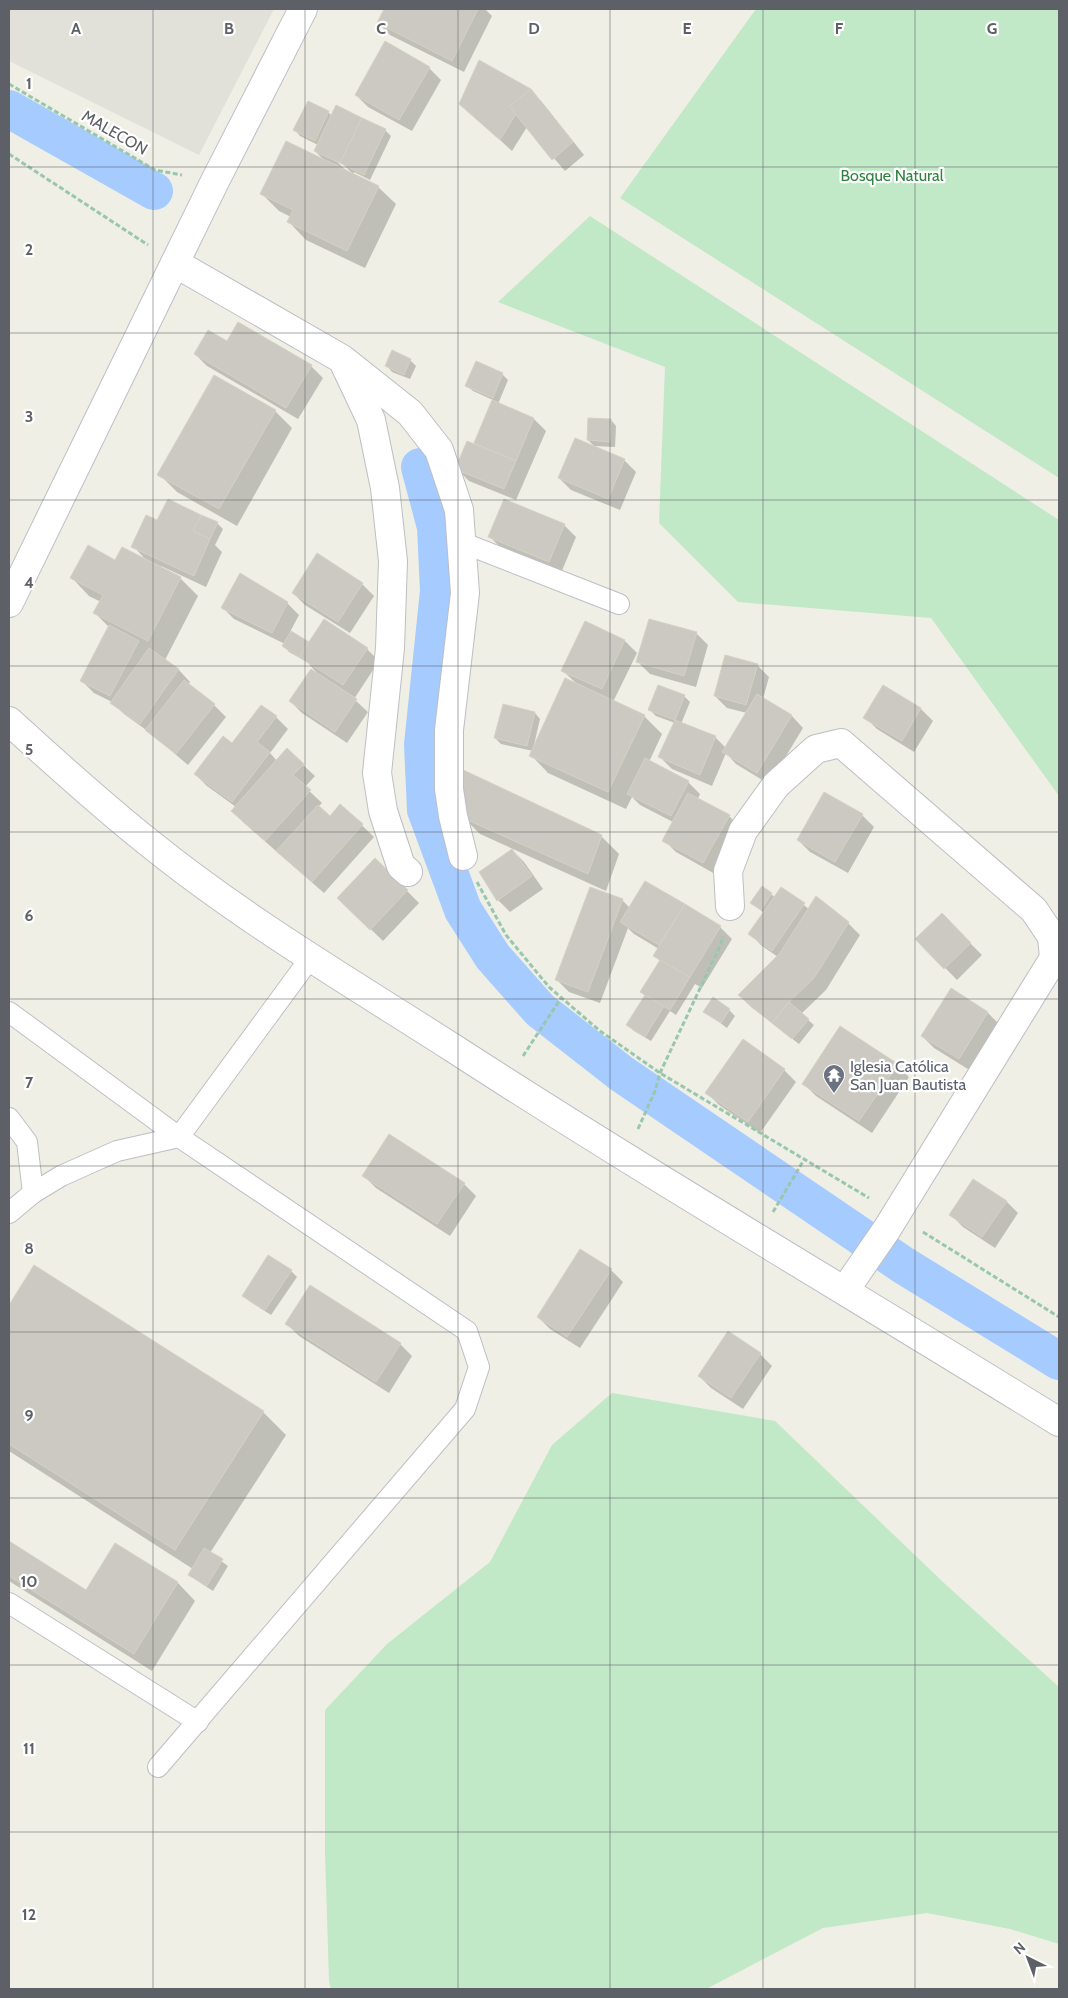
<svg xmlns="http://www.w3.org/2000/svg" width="1068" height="1998" font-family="Cabin,sans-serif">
	<rect width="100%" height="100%" fill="#f0efe5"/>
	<path fill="#e1e1da" d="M9 9H274L199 155 9 61Z"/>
	<g fill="#c1e8c7">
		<path d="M756 9H1059V478L620 198Z"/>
		<path d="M590 216 1059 520V796L931 618 738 602 659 523 665 367 498 302Z"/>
		<path d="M612 1393 775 1421 944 1583 1059 1687V1944L1010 1929 927 1913 823 1928 706 1989H331L329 1981 325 1853V1710L387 1644 490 1562 552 1445Z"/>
	</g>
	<g fill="#0003">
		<path d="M385 9H485L492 16 464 72 390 35 378 23Z"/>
		<path d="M429 68 441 80 412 131 368 107 356 95Z"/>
		<path d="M530 90 542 102 584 155 565 171 527 127 512 151 461 104Z"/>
		<path d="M328 112 332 116 385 130 391 136 370 180 354 172 353 174 337 158 335 160 352 176 378 187 396 204 365 268 306 240 289 222 291 217 279 211 261 193 325 161 315 151 318 145 300 136 295 130Z"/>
		<path d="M239 323 311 366 323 378 298 419 207 366 195 354 227 343Z"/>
		<path d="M410 360 416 366 410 379 392 372 387 366Z"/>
		<path d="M502 374 508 380 498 404 534 419 546 431 516 500 469 481 457 469 474 445 493 400 473 391 467 386Z"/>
		<path d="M275 411 292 428 237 526 177 492 159 474Z"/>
		<path d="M611 420 616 426 615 447 594 446 588 440Z"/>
		<path d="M624 460 636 472 620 510 571 490 559 478Z"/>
		<path d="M158 522 217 523 223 529 215 545 222 552 206 587 161 566 160 568 180 578 198 596 165 660 179 670 190 682 188 685 214 705 226 717 188 765 149 732 124 714 112 702 94 693 82 681 109 627 95 613 101 602 89 596 72 578 116 561H147L133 546Z"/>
		<path d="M564 525 576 537 561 573 502 549 490 537Z"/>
		<path d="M362 584 374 596 350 633 305 605 293 593Z"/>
		<path d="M287 603 299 615 290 632 308 643 367 649 379 661 354 699 368 712 347 743 302 713 290 701 317 673 307 662 289 652 284 646 285 644 234 619 222 607Z"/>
		<path d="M585 623 625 641 637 653 613 702 644 716 662 734 649 762 688 782 700 794 698 799 729 816 741 828 715 874 676 852 664 840 673 822 640 805 632 797 626 809 548 773 531 755 533 751 501 744 495 738 503 706 535 713 540 719 534 745 577 684 563 671Z"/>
		<path d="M696 633 708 645 696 687 650 674 638 662Z"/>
		<path d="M757 665 769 677 763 699 792 716 803 728 769 784 736 764 726 753 712 786 672 769 660 757 675 723 656 716 650 710 684 696 690 702 681 724 715 737 726 748 747 713 727 708 715 696Z"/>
		<path d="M883 687 921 709 933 721 914 752 877 729 865 717Z"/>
		<path d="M276 717 288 729 270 753 277 761 303 765 315 776 305 787 322 803 318 807 330 817 341 805 374 837 324 893 244 823 233 811 236 807 207 786 195 774 232 745Z"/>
		<path d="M862 815 874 827 848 873 810 852 798 840Z"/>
		<path d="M462 816 601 836 619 854 606 891 480 834Z"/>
		<path d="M512 850 524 862 543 889 510 912 498 900Z"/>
		<path d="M646 883 720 927 732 939 702 988 695 984 676 1015 670 1011 651 1041 634 1031 628 1025 645 996 642 992 660 961 655 955 659 949 634 934 628 928 600 1003 569 992 557 980 622 900 630 908Z"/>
		<path d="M762 888 775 897 781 888 809 909 848 923 860 935 826 990 801 1014 814 1025 799 1044 751 1007 739 995 778 957 762 946 750 934 764 913 752 903Z"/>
		<path d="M407 891 419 903 383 941 351 910Z"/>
		<path d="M942 915 982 955 957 980 917 939Z"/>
		<path d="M729 1010 735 1016 727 1028 704 1011Z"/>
		<path d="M988 1013 1000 1025 971 1071 934 1048 922 1036Z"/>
		<path d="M897 1065 909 1077 872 1133 816 1096 804 1084Z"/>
		<path d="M784 1070 796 1082 760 1133 719 1105 707 1093Z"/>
		<path d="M364 1176 464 1184 476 1196 450 1236 376 1188Z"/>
		<path d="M1006 1201 1018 1213 995 1248 963 1227 951 1215Z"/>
		<path d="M35 1267 263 1412 286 1435 210 1553 228 1566 213 1591 196 1580 190 1574 193 1569 9 1451V1307Z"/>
		<path d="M611 1270 623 1282 580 1348 550 1329 538 1317Z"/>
		<path d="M291 1271 297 1277 271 1315 249 1301 244 1296Z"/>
		<path d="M287 1324 400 1344 412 1356 389 1393 299 1336Z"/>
		<path d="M760 1354 772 1366 743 1409 711 1388 699 1376Z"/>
		<path d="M9 1543 87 1591 116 1545 178 1583 195 1601 152 1671 9 1581Z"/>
	</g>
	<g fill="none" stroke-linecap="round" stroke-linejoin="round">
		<g stroke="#a6cbff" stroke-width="38">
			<path d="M9 109 154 191"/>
			<path d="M420 467 436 527 439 591 423 745 426 810 463 910 493 957 540 1010 622 1074 903 1265 1059 1361"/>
		</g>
	</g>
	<g fill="#cbc9c2" stroke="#d5d2c3">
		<path d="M384 9H478L452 61 377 23Z"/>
		<path d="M385 41 430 67 399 120 355 95Z"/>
		<path d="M479 60 531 89 500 140 459 104Z"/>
		<path d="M531 89 573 142 552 160 509 106Z"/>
		<path d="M308 101 329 111 315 141 293 130Z"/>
		<path d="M336 105 362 118 340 163 314 151Z"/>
		<path d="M362 118 386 129 364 175 340 163Z"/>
		<path d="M286 141 379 186 347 251 287 222 293 210 260 194Z"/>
		<path d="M238 322 312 365 286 408 194 354 208 330 227 341Z"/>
		<path d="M392 350 411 359 404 375 385 366Z"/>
		<path d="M476 361 503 373 493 398 465 386Z"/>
		<path d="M214 375 276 410 219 509 157 475Z"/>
		<path d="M492 400 534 418 516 461 474 443Z"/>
		<path d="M588 418 611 419 610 442 587 440Z"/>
		<path d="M575 438 625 459 608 499 558 478Z"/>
		<path d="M467 441 516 461 504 489 455 469Z"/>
		<path d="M168 499 201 515 193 531 210 539 194 576 131 547 146 515 157 520Z"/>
		<path d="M504 499 565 524 549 562 488 537Z"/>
		<path d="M201 515 218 522 210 539 193 531Z"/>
		<path d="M88 545 115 560 122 547 181 577 148 641 93 613 103 595 70 578Z"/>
		<path d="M317 553 363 583 338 622 292 593Z"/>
		<path d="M240 573 288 602 272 633 221 608Z"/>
		<path d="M324 619 368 648 343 685 299 657Z"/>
		<path d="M649 619 697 632 684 676 636 662Z"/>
		<path d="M585 621 625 640 602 689 561 671Z"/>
		<path d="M109 625 139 641 110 696 80 681Z"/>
		<path d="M291 631 309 642 299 657 282 646Z"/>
		<path d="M149 648 179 669 140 724 110 703Z"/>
		<path d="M725 655 758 664 746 705 714 696Z"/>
		<path d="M311 669 357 699 335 732 289 701Z"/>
		<path d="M565 678 645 715 608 792 529 756Z"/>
		<path d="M184 680 215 704 176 754 145 730Z"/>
		<path d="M658 685 685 695 675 720 648 710Z"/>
		<path d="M883 685 921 708 902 741 863 718Z"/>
		<path d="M757 694 792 715 757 773 722 752Z"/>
		<path d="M503 704 535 712 527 746 494 738Z"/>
		<path d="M261 705 277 716 257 742 270 752 232 802 194 774 223 736 232 743Z"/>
		<path d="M675 720 716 736 700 775 658 757Z"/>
		<path d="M287 748 304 764 293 775 311 790 265 841 231 811Z"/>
		<path d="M645 758 689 781 671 816 627 794Z"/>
		<path d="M459 768 602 835 588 874 461 817Z"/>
		<path d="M824 792 863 814 835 862 797 840Z"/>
		<path d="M688 793 730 815 703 863 662 841Z"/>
		<path d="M340 804 363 824 312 882 276 851 318 805 330 816Z"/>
		<path d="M512 849 532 876 497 901 479 872Z"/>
		<path d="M375 858 408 890 370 930 337 898Z"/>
		<path d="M645 881 685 904 659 945 620 922Z"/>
		<path d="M762 886 772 893 761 910 750 903Z"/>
		<path d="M590 887 623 899 588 992 555 980Z"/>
		<path d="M781 887 805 903 772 951 748 934Z"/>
		<path d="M816 896 849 922 814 978 789 1002 772 1023 738 995 780 953Z"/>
		<path d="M685 904 721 926 690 977 653 956Z"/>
		<path d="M942 913 971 943 944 969 915 939Z"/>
		<path d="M660 960 690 977 670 1010 640 992Z"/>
		<path d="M951 988 988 1012 959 1059 921 1036Z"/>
		<path d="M645 995 664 1006 645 1037 626 1025Z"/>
		<path d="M713 997 730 1009 721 1023 703 1012Z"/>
		<path d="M789 1002 809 1019 792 1039 772 1023Z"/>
		<path d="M840 1026 898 1064 859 1121 802 1084Z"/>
		<path d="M743 1039 785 1069 748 1122 705 1093Z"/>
		<path d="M389 1134 465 1183 437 1224 362 1176Z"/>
		<path d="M973 1179 1007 1201 982 1237 949 1215Z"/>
		<path d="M580 1249 612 1269 567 1337 537 1317Z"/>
		<path d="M268 1255 292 1270 265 1310 242 1296Z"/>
		<path d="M34 1265 264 1411 175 1550 9 1444V1305Z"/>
		<path d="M310 1285 401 1343 376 1382 285 1324Z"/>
		<path d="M728 1331 761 1353 731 1398 698 1376Z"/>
		<path d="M9 1541 86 1590 115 1543 178 1582 134 1654 9 1576Z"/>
		<path d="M204 1548 223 1559 207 1586 188 1575Z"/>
	</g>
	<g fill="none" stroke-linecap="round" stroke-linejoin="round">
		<g stroke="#bdbec4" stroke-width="22">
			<g id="service">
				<path d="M461 542 619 604"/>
				<path d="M9 1012 179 1137 467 1331 479 1367 465 1409 158 1767"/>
				<path d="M9 1118 27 1142 33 1193"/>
				<path d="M9 1213 33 1193 61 1176 117 1151 179 1137 311 957"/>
				<path d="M9 1603 198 1722"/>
			</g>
		</g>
		<g stroke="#bdbec4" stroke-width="30">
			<g id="minor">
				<path d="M175 263 342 359 410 413 439 450 459 510 465 593 449 730V789L453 816 463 856"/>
				<path d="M345 365 371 420 385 488 393 561 390 648 377 773 383 811 401 866 408 872"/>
				<path d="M730 906 728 871 743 831 776 785 816 749 841 743 1034 910 1052 937 1054 958 887 1229 845 1290"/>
			</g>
		</g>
		<g stroke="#bdbec4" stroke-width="30">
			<g id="tertiary">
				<path d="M9 603 215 181 303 9"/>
				<path d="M9 721C54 762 100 804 148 842 243 919 350 982 453 1048 652 1177 857 1297 1059 1422"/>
			</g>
		</g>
		<g stroke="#99c7ad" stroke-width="3" stroke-dasharray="5 2.5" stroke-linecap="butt">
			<path d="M9 84 155 170 182 175"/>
			<path d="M9 154 148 245"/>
			<path d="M477 882 506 935 549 987 600 1031 660 1073 869 1198"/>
			<path d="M523 1056 561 998"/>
			<path d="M638 1129 655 1091 660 1073 721 944 723 936"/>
			<path d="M773 1212 805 1158"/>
			<path d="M923 1232 1059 1317"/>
		</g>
		<use href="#service" stroke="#fff" stroke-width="20"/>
		<use href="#minor" stroke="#fff" stroke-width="28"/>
		<use href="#tertiary" stroke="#fff" stroke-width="28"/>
	</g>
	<path fill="none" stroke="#5d6066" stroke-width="1" stroke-opacity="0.55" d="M153 9V1989M305 9V1989M458 9V1989M610 9V1989M763 9V1989M915 9V1989M9 167H1059M9 333H1059M9 500H1059M9 666H1059M9 832H1059M9 999H1059M9 1166H1059M9 1332H1059M9 1498H1059M9 1665H1059M9 1832H1059"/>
	<defs>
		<g id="temple-pin" transform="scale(1.125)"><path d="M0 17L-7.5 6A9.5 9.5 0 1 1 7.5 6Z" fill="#6b7280" stroke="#fff"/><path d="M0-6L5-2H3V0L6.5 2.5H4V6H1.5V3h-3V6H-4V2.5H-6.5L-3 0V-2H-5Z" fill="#fff"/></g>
	</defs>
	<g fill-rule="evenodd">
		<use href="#temple-pin" x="834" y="1075"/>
	</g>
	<g text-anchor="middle" stroke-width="4.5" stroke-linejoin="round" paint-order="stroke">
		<g font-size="16" fill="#5d6066" stroke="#fff">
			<text transform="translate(115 132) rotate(30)" y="6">MALECON</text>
		</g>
		<g font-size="16" fill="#308241" stroke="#fff">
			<text x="892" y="181">Bosque Natural</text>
		</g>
		<g font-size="16" fill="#5b616d" stroke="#fff" text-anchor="start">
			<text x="850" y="1072">Iglesia Católica<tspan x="850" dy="18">San Juan Bautista</tspan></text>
		</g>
	</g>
	<g font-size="16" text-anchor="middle" font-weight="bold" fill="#5d6066" stroke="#fff" stroke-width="4.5" stroke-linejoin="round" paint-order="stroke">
		<text x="76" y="34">A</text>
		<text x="229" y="34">B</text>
		<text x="381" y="34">C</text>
		<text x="534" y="34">D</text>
		<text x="687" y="34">E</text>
		<text x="839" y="34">F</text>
		<text x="992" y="34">G</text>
		<text x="29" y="89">1</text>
		<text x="29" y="255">2</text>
		<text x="29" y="422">3</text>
		<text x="29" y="588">4</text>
		<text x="29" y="755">5</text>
		<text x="29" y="921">6</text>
		<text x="29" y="1088">7</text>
		<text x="29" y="1254">8</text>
		<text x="29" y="1421">9</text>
		<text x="29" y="1587">10</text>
		<text x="29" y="1754">11</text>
		<text x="29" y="1920">12</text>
	</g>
	<rect width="1068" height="1998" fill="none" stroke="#5d6066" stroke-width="20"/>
	<g transform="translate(1028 1958) rotate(318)" stroke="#ffffff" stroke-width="4" paint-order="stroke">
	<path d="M0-4L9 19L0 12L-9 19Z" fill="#5d6066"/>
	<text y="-8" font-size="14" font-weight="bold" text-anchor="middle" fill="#5d6066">N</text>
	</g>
</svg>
